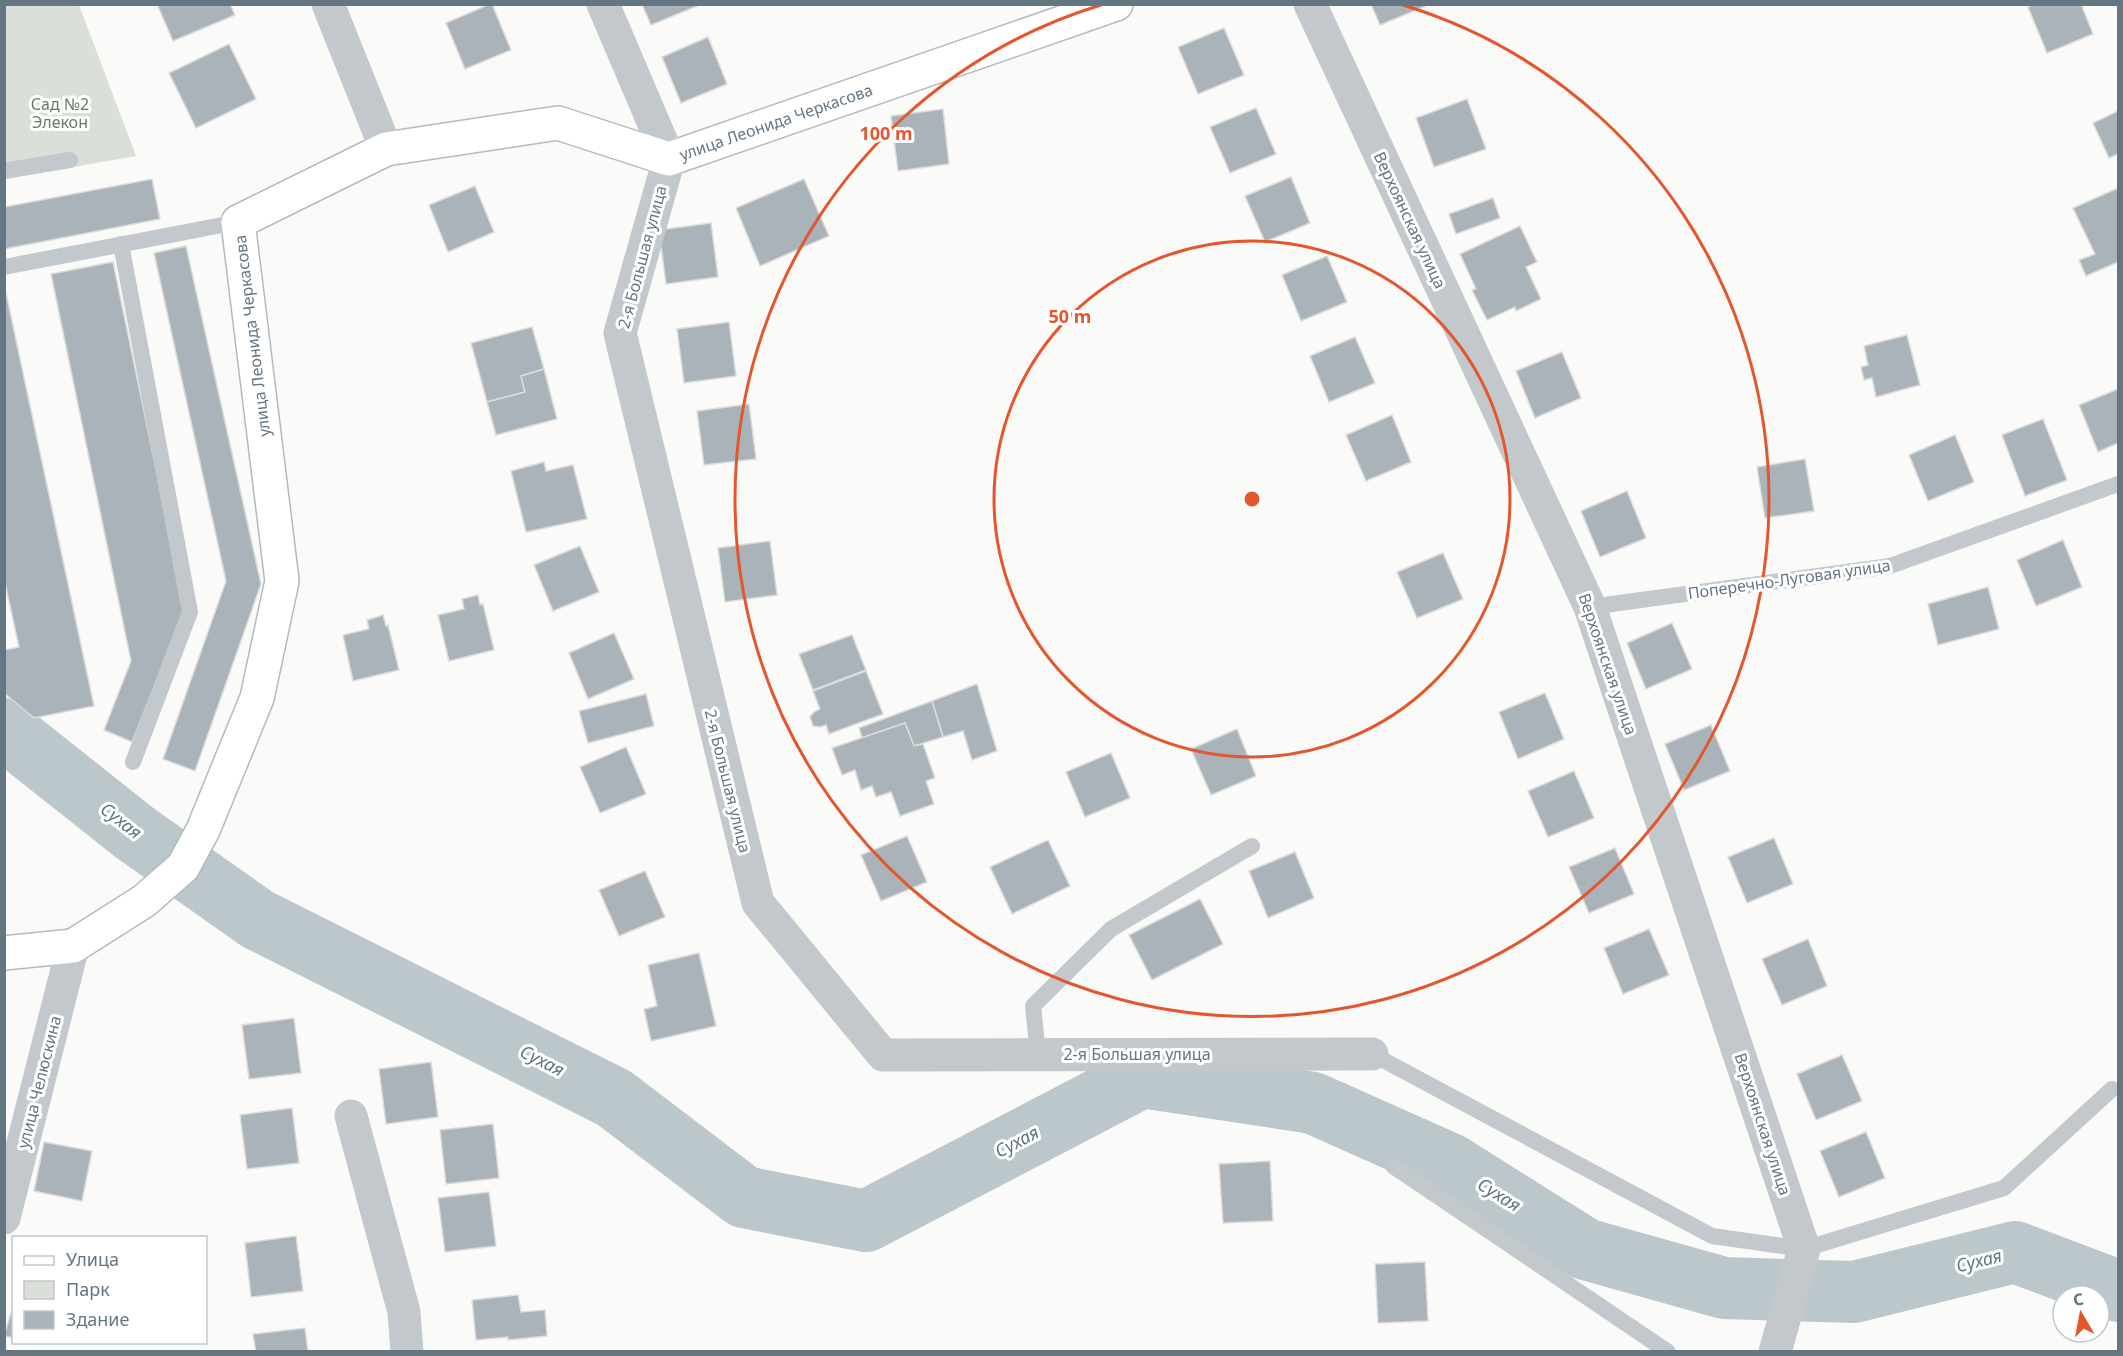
<svg xmlns="http://www.w3.org/2000/svg" width="2123" height="1356" font-family="'Noto Sans',sans-serif">
	<rect width="100%" height="100%" fill="#fafaf8"/>
	<path fill="#dadfd7" d="M5 5H79L136 156 5 179Z"/>
	<g fill="none" stroke-linecap="round" stroke-linejoin="round">
		<path stroke="#bbc7cb" stroke-width="62" d="M4 729 135 833 257 919 614 1098 744 1197 866 1221 1142 1077 1313 1103 1450 1164 1585 1249 1724 1288 1854 1292 2015 1252 2118 1291"/>
	</g>
	<g fill="#aab3b9" stroke="#dcdcda" stroke-width="1.5">
		<path d="M157 4H230L235 15 173 41Z"/>
		<path d="M490 4H492L511 50 465 69 446 23Z"/>
		<path d="M642 4H696L697 6 651 25Z"/>
		<path d="M1371 4H1425L1426 6 1380 25Z"/>
		<path d="M2034 4H2081L2093 34 2047 53 2028 7Z"/>
		<path d="M1224 28 1244 75 1198 94 1178 47Z"/>
		<path d="M708 37 727 84 681 103 662 57Z"/>
		<path d="M229 44 256 99 196 128 169 73Z"/>
		<path d="M1467 99 1486 149 1434 167 1416 118Z"/>
		<path d="M1256 108 1276 154 1230 173 1210 127Z"/>
		<path d="M943 109 949 164 898 171 891 116Z"/>
		<path d="M2118 111V154L2109 158 2093 123Z"/>
		<path d="M1291 177 1310 223 1265 242 1245 196Z"/>
		<path d="M152 179 160 219 4 249V207Z"/>
		<path d="M804 179 829 236 760 266 736 208Z"/>
		<path d="M475 186 494 232 448 252 429 205Z"/>
		<path d="M2118 188V262L2086 276 2079 260 2095 254 2073 208Z"/>
		<path d="M1493 198 1500 218 1456 234 1449 214Z"/>
		<path d="M711 223 718 277 666 284 659 230Z"/>
		<path d="M1520 226 1537 262 1526 267 1541 299 1516 311 1515 307 1487 320 1472 290 1476 289 1460 254Z"/>
		<path d="M186 246 261 584 195 771 163 759 226 581 154 253Z"/>
		<path d="M1327 256 1347 302 1301 321 1282 275Z"/>
		<path d="M113 262 185 609 132 742 104 730 131 661 51 274Z"/>
		<path d="M6 293 94 706 34 718 4 693V650L19 647 4 578V294Z"/>
		<path d="M729 322 736 376 684 383 677 329Z"/>
		<path d="M532 327 544 369 521 376 525 392 487 402 471 343Z"/>
		<path d="M1907 335 1920 385 1876 397 1872 378 1864 380 1861 367 1868 365 1864 346Z"/>
		<path d="M1355 337 1375 383 1329 402 1310 356Z"/>
		<path d="M1562 352 1581 398 1535 418 1516 371Z"/>
		<path d="M544 369 557 419 496 435 487 402 525 392 521 376Z"/>
		<path d="M2118 389V443L2098 452 2079 405Z"/>
		<path d="M749 404 756 459 704 465 697 411Z"/>
		<path d="M1392 415 1411 462 1366 481 1346 435Z"/>
		<path d="M2043 419 2067 480 2025 496 2002 435Z"/>
		<path d="M1955 435 1974 482 1928 501 1909 455Z"/>
		<path d="M1805 459 1814 511 1765 518 1757 467Z"/>
		<path d="M544 462 546 471 573 465 587 519 526 532 511 471Z"/>
		<path d="M1627 491 1646 538 1600 557 1581 511Z"/>
		<path d="M2063 540 2082 587 2036 606 2017 560Z"/>
		<path d="M770 541 777 595 725 602 718 548Z"/>
		<path d="M580 546 599 592 553 611 534 565Z"/>
		<path d="M1443 553 1463 599 1417 618 1397 572Z"/>
		<path d="M1988 587 1999 629 1938 645 1928 604Z"/>
		<path d="M478 595 480 605 483 604 494 650 449 661 438 615 464 609 462 599Z"/>
		<path d="M383 615 386 626 388 625 399 670 353 681 343 635 369 629 367 620Z"/>
		<path d="M1672 623 1692 669 1646 689 1627 643Z"/>
		<path d="M614 633 634 679 588 699 569 653Z"/>
		<path d="M852 635 866 670 813 690 799 654Z"/>
		<path d="M866 671 883 714 829 734 826 725 820 727 813 726 810 717 814 712 820 709 813 691Z"/>
		<path d="M977 684 997 751 972 760 963 731 943 737 932 701Z"/>
		<path d="M1545 693 1564 739 1518 759 1499 712Z"/>
		<path d="M646 694 654 726 588 743 579 711Z"/>
		<path d="M932 701 943 737 914 746 905 723 862 738 859 728Z"/>
		<path d="M905 723 914 746 923 744 935 778 926 781 934 804 900 816 891 792 876 797 872 786 861 790 855 770 842 775 832 748Z"/>
		<path d="M1711 725 1730 771 1684 790 1665 744Z"/>
		<path d="M1237 729 1256 776 1211 795 1191 749Z"/>
		<path d="M626 747 646 794 600 813 580 767Z"/>
		<path d="M1111 753 1130 798 1085 817 1066 772Z"/>
		<path d="M1574 771 1594 818 1548 837 1528 791Z"/>
		<path d="M907 836 927 882 881 901 861 855Z"/>
		<path d="M1774 838 1793 884 1747 903 1728 857Z"/>
		<path d="M1048 840 1070 886 1012 914 990 867Z"/>
		<path d="M1615 848 1634 894 1589 913 1569 867Z"/>
		<path d="M1295 852 1314 898 1268 918 1249 871Z"/>
		<path d="M645 871 665 917 619 936 599 890Z"/>
		<path d="M1200 899 1223 944 1152 980 1129 935Z"/>
		<path d="M1649 929 1669 975 1623 994 1604 948Z"/>
		<path d="M1808 939 1827 986 1782 1005 1762 959Z"/>
		<path d="M699 953 716 1026 651 1041 644 1009 657 1006 648 965Z"/>
		<path d="M294 1018 301 1073 249 1079 242 1025Z"/>
		<path d="M1842 1055 1862 1101 1816 1120 1797 1074Z"/>
		<path d="M431 1062 438 1117 386 1124 379 1069Z"/>
		<path d="M292 1108 299 1163 247 1169 240 1115Z"/>
		<path d="M493 1124 499 1178 446 1184 440 1130Z"/>
		<path d="M1866 1132 1885 1178 1839 1197 1820 1151Z"/>
		<path d="M44 1142 92 1151 82 1201 34 1191Z"/>
		<path d="M1270 1161 1273 1221 1223 1223 1219 1164Z"/>
		<path d="M489 1192 496 1246 445 1252 438 1198Z"/>
		<path d="M296 1236 303 1291 251 1297 245 1243Z"/>
		<path d="M1425 1262 1428 1321 1378 1323 1375 1264Z"/>
		<path d="M518 1295 521 1312 545 1310 547 1336 508 1340V1337L476 1340 472 1300Z"/>
		<path d="M14 1303V1338L4 1336Z"/>
		<path d="M305 1328 308 1352H256L253 1334Z"/>
	</g>
	<g fill="none" stroke-linecap="round" stroke-linejoin="round">
		<g stroke="#b3babf" stroke-width="36">
			<path id="secondary" d="M4 953 73 946 144 901 183 867 203 830 257 698 282 581 238 222 386 149 558 123 669 159 1116 4"/>
		</g>
		<g stroke="#c3c8cc" stroke-width="16">
			<path d="M4 171 70 160"/>
			<path d="M121 244 190 612 133 762"/>
			<path d="M4 267 238 222"/>
			<path d="M1590 607 1890 566 2118 484"/>
			<path d="M1038 1054 1033 1006 1111 929 1252 846"/>
			<path d="M1372 1054 1712 1236 1804 1249 2004 1188 2112 1089"/>
			<path d="M1393 1166 1668 1352"/>
		</g>
		<g stroke="#c3c8cc" stroke-width="33">
			<path d="M328 4 386 149"/>
			<path d="M603 4 669 159 620 333 758 903 883 1055 1372 1054"/>
			<path d="M1310 4 1590 607 1804 1249 1775 1352"/>
			<path d="M351 1116 404 1312 407 1352"/>
			<path d="M4 1218 73 946"/>
		</g>
		<use href="#secondary" stroke="#fff" stroke-width="33"/>
	</g>
	<g fill="none" stroke="#e4572e" stroke-width="3">
		<circle cx="1252" cy="499" r="258"/>
		<path d="M1403 5A517 517 0 1 1 1101 5"/>
	</g>
	<g text-anchor="middle" stroke-width="6" stroke-linejoin="round" paint-order="stroke">
		<g font-size="16" fill="#687a64" stroke="#fff">
			<text x="60" y="110">Сад №2<tspan x="60" dy="18">Элекон</tspan></text>
		</g>
		<g font-size="16" fill="#657683" stroke="#fff">
			<text transform="translate(776 122) rotate(-19)" y="6">улица Леонида Черкасова</text>
			<text transform="translate(1410 220) rotate(65)" y="6">Верхоянская улица</text>
			<text transform="translate(642 257) rotate(-75)" y="6">2-я Большая улица</text>
			<text transform="translate(252 336) rotate(-97)" y="6">улица Леонида Черкасова</text>
			<text transform="translate(1789 579) rotate(-8)" y="6">Поперечно-Луговая улица</text>
			<text transform="translate(1608 664) rotate(71)" y="6">Верхоянская улица</text>
			<text transform="translate(728 781) rotate(76)" y="6">2-я Большая улица</text>
			<text x="1137" y="1060">2-я Большая улица</text>
			<text transform="translate(39 1082) rotate(-76)" y="6">улица Челюскина</text>
			<text transform="translate(1763 1124) rotate(72)" y="6">Верхоянская улица</text>
		</g>
		<g font-size="18" font-style="italic" fill="#60757c" stroke="#fff">
			<text transform="translate(121 821) rotate(38)" y="6">Сухая</text>
			<text transform="translate(542 1061) rotate(27)" y="6">Сухая</text>
			<text transform="translate(1017 1142) rotate(-28)" y="6">Сухая</text>
			<text transform="translate(1499 1195) rotate(32)" y="6">Сухая</text>
			<text transform="translate(1979 1261) rotate(-14)" y="6">Сухая</text>
		</g>
	</g>
	<circle cx="1252" cy="499" r="9" fill="#e4572e" stroke="#fff" stroke-width="3"/>
	<g font-size="18" text-anchor="middle" font-weight="bold" fill="#e4572e" stroke="#fff" stroke-width="6" stroke-linejoin="round" paint-order="stroke">
		<text x="886" y="140">100 m</text>
		<text x="1070" y="323">50 m</text>
	</g>
	<rect width="2123" height="1356" fill="none" stroke="#657683" stroke-width="12"/>
	<rect x="12" y="1236" width="195" height="108" fill="#ffffff" stroke="#c1c8cd" stroke-width="1.5"/>
	<rect x="24" y="1256" width="30" height="9" fill="#ffffff" stroke="#c1c8cd" stroke-width="1.5"/>
	<text x="66" y="1266" font-size="18" fill="#657683">Улица</text>
	<rect x="24" y="1281" width="30" height="18" fill="#dadfd7" stroke="#c1c8cd" stroke-width="1.5"/>
	<text x="66" y="1296" font-size="18" fill="#657683">Парк</text>
	<rect x="24" y="1311" width="30" height="18" fill="#aab3b9" stroke="#c1c8cd" stroke-width="1.5"/>
	<text x="66" y="1326" font-size="18" fill="#657683">Здание</text>
	<g transform="translate(2081 1314) rotate(350)"><circle r="28" fill="#ffffff" stroke="#c1c8cd" stroke-width="1.5"/>
	<path d="M0-4.5L10 22L0 15L-10 22Z" fill="#e4572e"/>
	<text y="-9" font-size="16" font-weight="bold" text-anchor="middle" fill="#657683">С</text>
	</g>
</svg>
